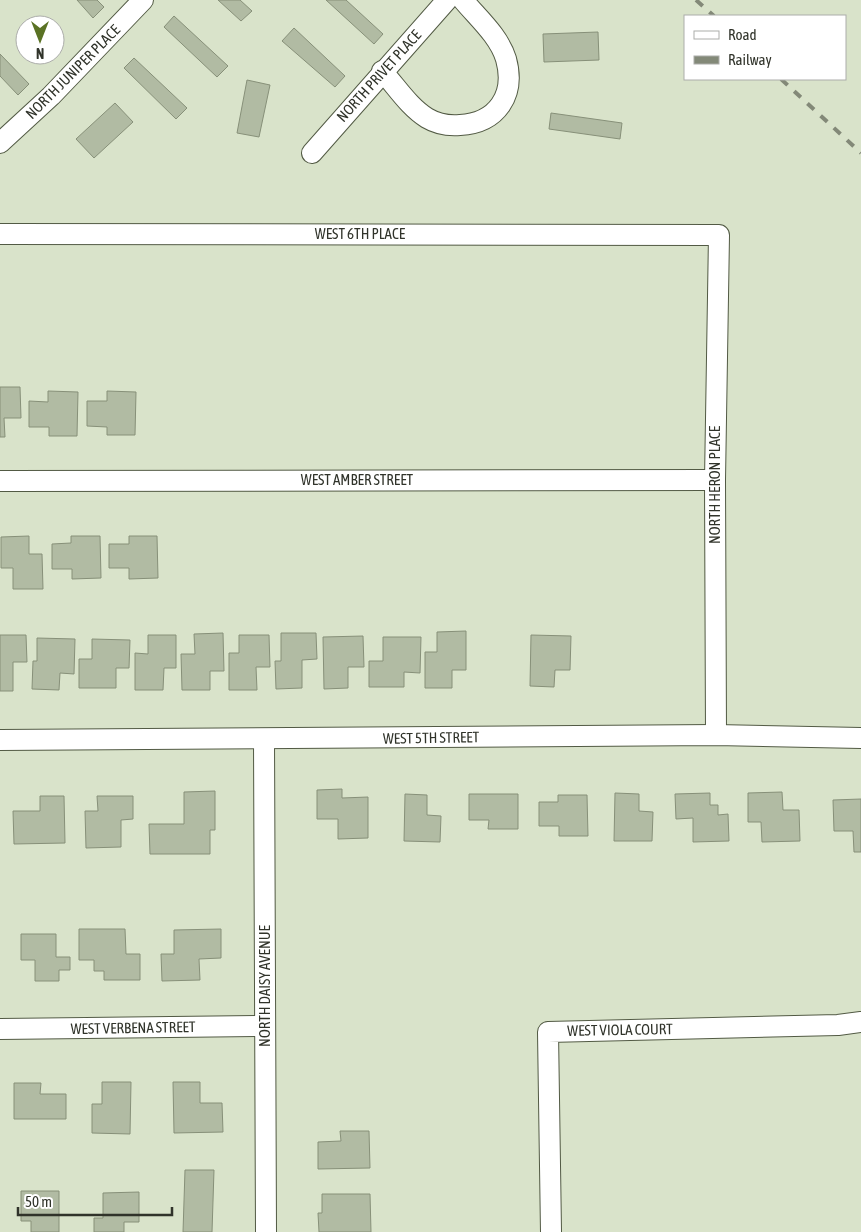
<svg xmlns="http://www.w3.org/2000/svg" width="861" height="1232" font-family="'Asap Condensed',sans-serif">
	<rect width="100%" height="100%" fill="#d9e3ca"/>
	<g fill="#b1bba3" stroke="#879079">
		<path d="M77 0H97L104 7 93 18Z"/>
		<path d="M218 0H240L252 11 241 21Z"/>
		<path d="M326 0H346L383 34 374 44Z"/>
		<path d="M174 16 228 66 217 77 164 27Z"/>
		<path d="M294 28 345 76 335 87 282 41Z"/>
		<path d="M598 32 599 60 544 62 543 34Z"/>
		<path d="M0 54 29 84 18 95 0 76Z"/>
		<path d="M134 58 187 108 176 119 124 68Z"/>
		<path d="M247 80 270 85 259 137 237 133Z"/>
		<path d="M115 103 133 122 94 158 76 139Z"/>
		<path d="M551 113 622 123 620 139 549 129Z"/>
		<path d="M0 387H20L21 418H4L5 437H0Z"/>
		<path d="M48 391 78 392 77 436H49V427H29V401L48 402Z"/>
		<path d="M107 391 136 392 135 435H107V427L87 426V401H107Z"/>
		<path d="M29 536V554H42L43 589H13V568H1V537Z"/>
		<path d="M71 536H100L101 578 72 579V569H52V544L71 543Z"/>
		<path d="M129 536H157L158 578 129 579V568H109V544H129Z"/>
		<path d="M466 631V670H452V688H425V652H437V632Z"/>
		<path d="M223 633 224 671H210V690H182L181 654H195L194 634Z"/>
		<path d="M281 633H316L317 659 302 660V688L276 689 275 661H281Z"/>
		<path d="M0 635H26L27 662H13V691H0Z"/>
		<path d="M148 635H176V668H164L163 690H135V653L148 654Z"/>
		<path d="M239 635H269L270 667H256L257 690H229V653H239Z"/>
		<path d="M531 635 571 636 570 670H555L554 687 530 686Z"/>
		<path d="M363 636 364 667H348V688L324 689 323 637Z"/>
		<path d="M383 637H421L420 673 404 672V687H369V661H383Z"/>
		<path d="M37 638 75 639 74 674 60 673 59 690 32 689 33 661H37Z"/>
		<path d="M92 639 130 640 129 668H116V688H79V659H92Z"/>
		<path d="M342 789V798L368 797V838L338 839V819H317V790Z"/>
		<path d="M215 791V830H210V854H150L149 824H184V792Z"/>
		<path d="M782 792 783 810H799L800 841 762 842 761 822H748V793Z"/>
		<path d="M615 793 639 794V811L653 812 652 841H614Z"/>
		<path d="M710 793V805H718V815L728 814 729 841 693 842V818L676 819 675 794Z"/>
		<path d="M405 794 427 795V815L441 816 440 842 404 841Z"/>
		<path d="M469 794H518V829H488L489 820H469Z"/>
		<path d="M558 795H587L588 836H559V826H539V802H558Z"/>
		<path d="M40 796H64L65 843 14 844 13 811H40Z"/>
		<path d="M97 796H133V819L121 820V847L86 848 85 811H98Z"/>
		<path d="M861 799V852H854L853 831H834L833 800Z"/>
		<path d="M79 929H125L126 954H140V980H104V971H94V960H79Z"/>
		<path d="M221 929V958L199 959 200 980 162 981 161 954H174V930Z"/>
		<path d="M21 934H56V957H70V970H59V981H35V960H21Z"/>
		<path d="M102 1082H131L130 1134 92 1133V1104H102Z"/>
		<path d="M173 1082H200V1103H222L223 1132 174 1133Z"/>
		<path d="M14 1083H41L40 1094H66V1119H14Z"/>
		<path d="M340 1131H369L370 1168 318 1169V1142L341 1141Z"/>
		<path d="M185 1170H214L212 1232H183Z"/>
		<path d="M21 1191H59V1232H31V1221H21Z"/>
		<path d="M139 1192V1222H124V1232H94V1218H103V1193Z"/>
		<path d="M322 1194H370L371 1232H319L318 1213H322Z"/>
	</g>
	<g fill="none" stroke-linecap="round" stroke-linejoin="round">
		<g stroke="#525a44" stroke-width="22">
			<g id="street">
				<path d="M382 71C396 86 409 107 427 118 437 124 448 126 460 125 497 123 516 95 506 59 499 36 478 18 463 0"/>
				<path d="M0 143 51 96 143 0"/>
				<path d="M312 153 447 0"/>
				<path d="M0 234 719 235 715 480 716 735"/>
				<path d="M0 481 715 480"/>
				<path d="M264 739 266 1232"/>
				<path d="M0 740 716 735 861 738"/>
				<path d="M0 1029 265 1026"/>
				<path d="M551 1232 548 1032 838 1025 861 1022"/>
			</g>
		</g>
		<use href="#street" stroke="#fff" stroke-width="20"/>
		<g stroke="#838978" stroke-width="4" stroke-dasharray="9 9" stroke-linecap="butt">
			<path d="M696 0 714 16"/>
			<path d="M781 79 861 153"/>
		</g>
	</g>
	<g text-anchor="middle" stroke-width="5" stroke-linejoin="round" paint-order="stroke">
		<g font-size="15" fill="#30332a" stroke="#fff">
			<text transform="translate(73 72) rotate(-45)" y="5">NORTH JUNIPER PLACE</text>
			<text transform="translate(379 76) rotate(-48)" y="5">NORTH PRIVET PLACE</text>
			<text x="360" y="239">WEST 6TH PLACE</text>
			<text x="357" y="485">WEST AMBER STREET</text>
			<text transform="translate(715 485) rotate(-90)" y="5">NORTH HERON PLACE</text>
			<text transform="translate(431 738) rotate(-1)" y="5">WEST 5TH STREET</text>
			<text transform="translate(265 986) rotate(-90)" y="5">NORTH DAISY AVENUE</text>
			<text transform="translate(133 1028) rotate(-1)" y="5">WEST VERBENA STREET</text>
			<text transform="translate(620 1030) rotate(-1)" y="5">WEST VIOLA COURT</text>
		</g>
	</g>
	<rect x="684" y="15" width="162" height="65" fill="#ffffff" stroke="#acadaa"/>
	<rect x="694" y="31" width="25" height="8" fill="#ffffff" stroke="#acadaa"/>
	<text x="728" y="40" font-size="15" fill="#30332a">Road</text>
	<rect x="694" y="56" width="25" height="8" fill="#838978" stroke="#acadaa"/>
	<text x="728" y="65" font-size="15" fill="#30332a">Railway</text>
	<g transform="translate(40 40) rotate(180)"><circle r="24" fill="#ffffff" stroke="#acadaa"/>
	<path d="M0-4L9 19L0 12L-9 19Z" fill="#5a7224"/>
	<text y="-8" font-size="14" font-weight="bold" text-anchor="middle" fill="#30332a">N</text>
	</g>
	<path d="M18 1207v8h154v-8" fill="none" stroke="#30332a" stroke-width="2.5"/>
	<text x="25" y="1207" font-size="15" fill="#30332a" stroke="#ffffff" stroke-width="4" paint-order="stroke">50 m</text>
</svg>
